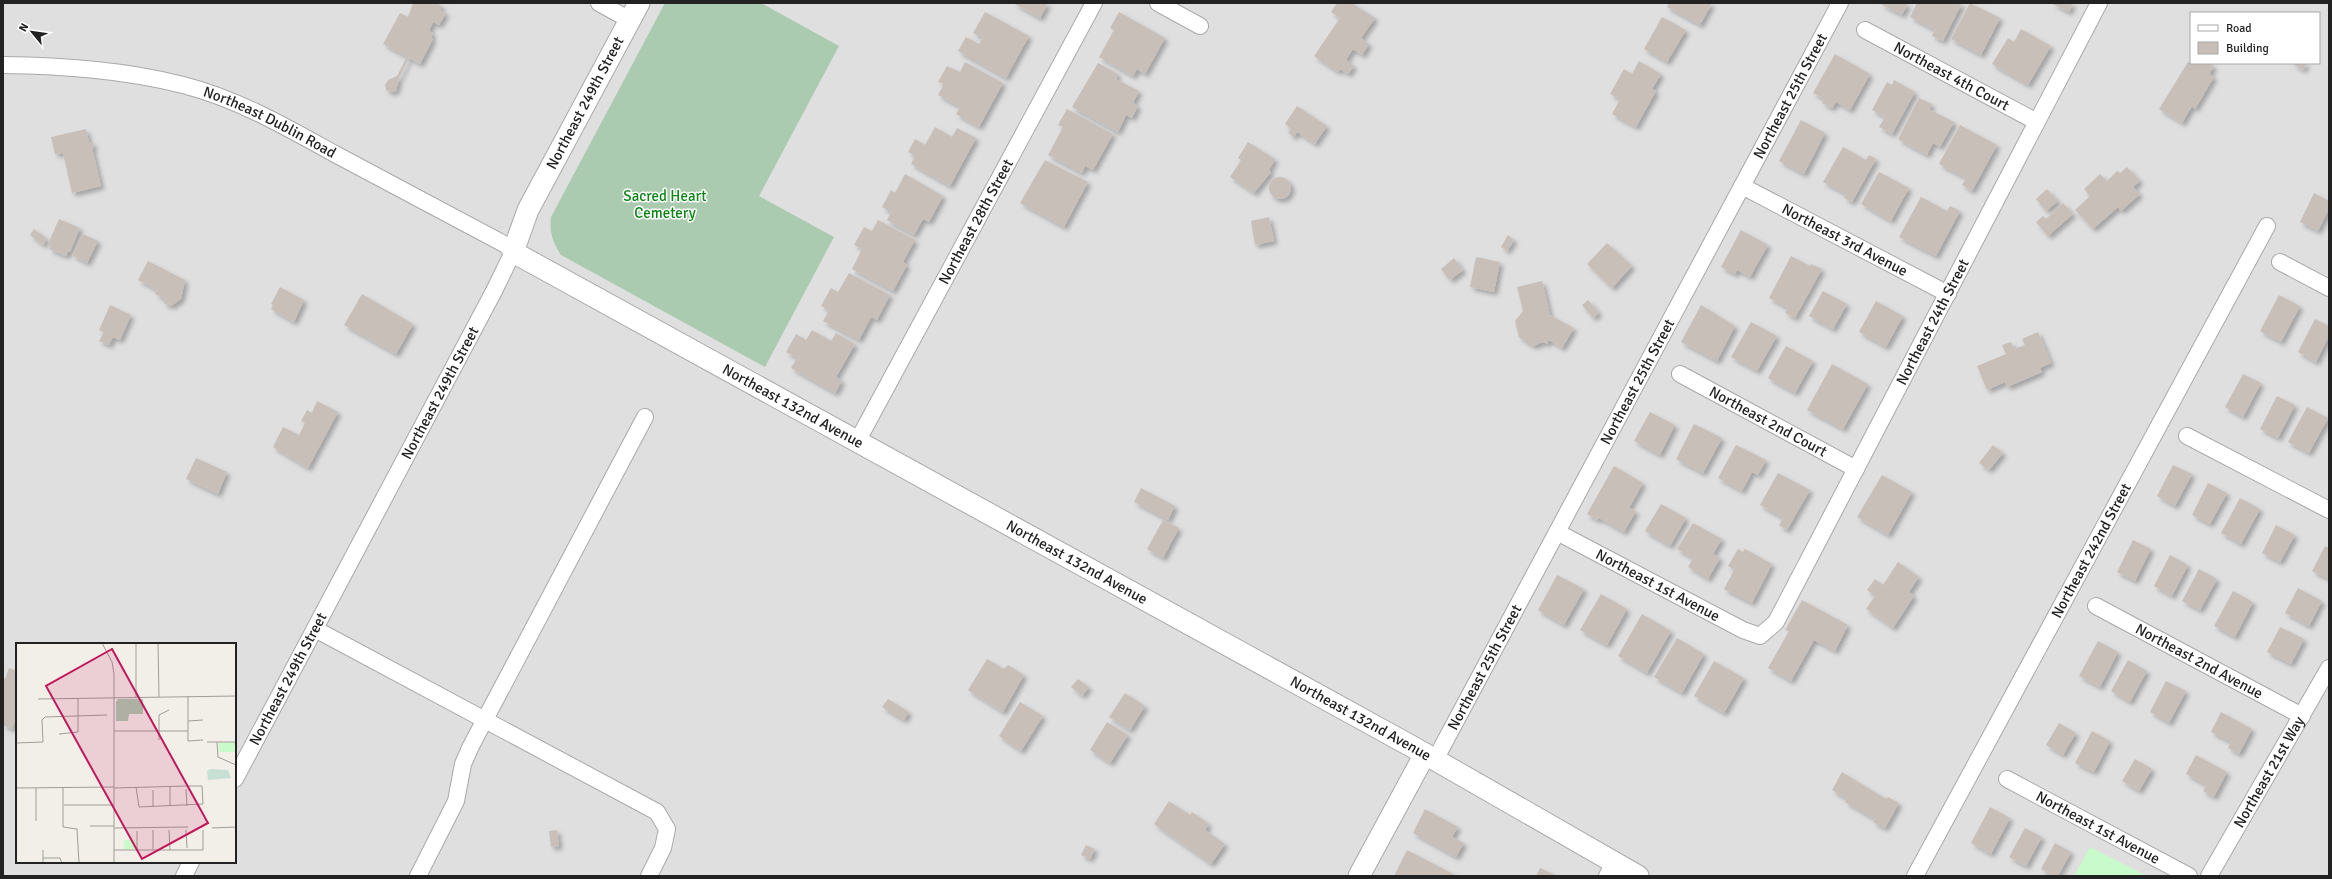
<svg xmlns="http://www.w3.org/2000/svg" width="2332" height="879" font-family="Signika,sans-serif">
	<defs>
		<filter id="shadow"><feDropShadow dx="3.5" dy="3.5" stdDeviation="2" flood-color="#0004"/></filter>
	</defs>
	<rect width="100%" height="100%" fill="#f2efe9"/>
	<path fill="#e0dfdf" fill-rule="evenodd" d="M3 3H2329V876H3ZM2191 13H2319V63H2191ZM17 644H235V862H17Z"/>
	<path fill="#aacbaf" d="M665 3H761L839 46 759 196 834 237 765 367 561 255C553 242 549 233 551 217Z"/>
	<path fill="#c8facc" d="M2090 847 2147 876H2074Z"/>
	<g fill="#c7bfb8" filter="url(#shadow)">
		<path d="M413 3H436L442 6 440 10 446 13 439 25 433 22 429 31 433 33 431 38 433 39 420 64 409 58 399 78 396 91 391 92 386 90 385 85 388 80 397 76 407 57 383 44 400 13 408 17Z"/>
		<path d="M1013 3H1048L1040 18Z"/>
		<path d="M1337 3H1352L1375 18 1361 38 1369 44 1362 55 1353 49 1346 60 1354 66 1348 74 1340 69 1338 72 1314 56 1340 18 1331 12Z"/>
		<path d="M1669 3H1712L1700 25 1667 7Z"/>
		<path d="M1879 3H1908L1902 15Z"/>
		<path d="M1917 3H1962L1943 41 1932 36 1935 30 1910 17Z"/>
		<path d="M1970 3 2000 18 1981 55 1951 39Z"/>
		<path d="M2051 3H2073L2069 12Z"/>
		<path d="M985 12 1029 36 1006 78 958 51 966 37 979 44 983 38 973 33Z"/>
		<path d="M1119 12 1165 38 1145 74 1137 69 1133 76 1099 57 1114 30 1110 28Z"/>
		<path d="M1662 17 1686 30 1667 62 1644 49Z"/>
		<path d="M2021 29 2051 46 2028 85 1992 64 2008 38 2014 42Z"/>
		<path d="M1835 54 1870 74 1850 110 1836 102 1832 108 1822 103 1824 99 1813 93Z"/>
		<path d="M1639 61 1661 74 1652 89 1656 91 1636 127 1612 114 1620 99 1610 94 1624 69 1632 74Z"/>
		<path d="M965 62 1003 83 979 127 956 114 960 107 938 95 944 84 938 82 947 66 960 72Z"/>
		<path d="M2188 62 2193 64 2208 63 2214 66 2209 74 2214 77 2195 109 2192 106 2182 123 2159 109Z"/>
		<path d="M1098 63 1118 74 1116 79 1139 91 1133 103 1138 106 1132 118 1126 115 1118 132 1072 107Z"/>
		<path d="M2291 63H2307L2303 70Z"/>
		<path d="M1894 80 1915 92 1892 134 1879 127 1885 117 1872 110 1887 82 1892 85Z"/>
		<path d="M1919 98 1932 104 1929 109 1954 122 1940 147 1933 143 1927 155 1898 139Z"/>
		<path d="M1297 106 1327 126 1315 144 1297 132 1294 137 1288 133 1291 129 1285 124Z"/>
		<path d="M1067 109 1113 134 1093 170 1085 166 1082 173 1048 155 1063 127 1058 125Z"/>
		<path d="M1801 120 1825 133 1804 174 1779 161Z"/>
		<path d="M1960 125 1997 145 1972 191 1962 185 1966 178 1939 164Z"/>
		<path d="M935 127 952 137 957 128 976 138 950 186 911 164 915 156 908 152 915 139 925 145Z"/>
		<path d="M86 129 89 143 93 142 94 148H92L101 186 72 193 63 153 55 154 51 137Z"/>
		<path d="M1248 142 1275 159 1269 170 1271 172 1254 193 1230 177 1241 160 1238 158Z"/>
		<path d="M1843 147 1866 160 1869 155 1876 159 1852 202 1844 198 1846 194 1823 182Z"/>
		<path d="M1045 160 1088 182 1064 227 1020 203Z"/>
		<path d="M2127 167 2140 181 2133 187 2140 194 2121 211 2118 207 2093 229 2075 210 2090 196 2084 189 2100 174 2107 181 2117 171 2120 173Z"/>
		<path d="M1879 172 1909 188 1891 221 1861 204Z"/>
		<path d="M905 174 943 196 929 222 923 219 914 235 887 220 891 212 882 207 891 190 895 193Z"/>
		<circle cx="1280" cy="188" r="11"/>
		<path d="M2047 189 2058 201 2046 211 2036 199Z"/>
		<path d="M2314 193 2329 201V209L2318 231 2300 222Z"/>
		<path d="M1921 197 1947 211 1950 206 1960 211 1936 256 1899 237Z"/>
		<path d="M2063 203 2073 214 2048 236 2036 222 2043 216 2046 219Z"/>
		<path d="M1269 217 1274 241 1255 245 1251 221Z"/>
		<path d="M59 219 80 228 70 252H68L66 256 49 249 51 245 48 244Z"/>
		<path d="M878 220 915 240 903 262 907 265 893 291 852 269 862 249 854 245 864 227 872 231Z"/>
		<path d="M34 229 47 239 43 245 30 235Z"/>
		<path d="M1741 230 1768 245 1750 277 1737 270 1735 274 1721 267Z"/>
		<path d="M83 234 98 241 87 263 72 255Z"/>
		<path d="M1508 235 1514 240 1507 251 1501 247Z"/>
		<path d="M1607 243 1632 266 1612 288 1587 264Z"/>
		<path d="M1791 256 1810 266 1811 264 1822 269 1795 318 1785 313 1788 308 1769 298Z"/>
		<path d="M1476 257 1500 262 1494 292 1470 287Z"/>
		<path d="M1454 258 1463 270 1450 280 1441 269Z"/>
		<path d="M148 261 185 280 181 299 171 306 163 303 165 299 155 294 157 290 138 280Z"/>
		<path d="M849 273 890 295 877 320 871 317 859 340 823 321 829 310 821 306 831 288 838 292Z"/>
		<path d="M1542 281 1550 315 1574 328 1562 348 1549 340 1547 344 1543 342 1533 346 1519 337 1515 321 1523 311 1517 287Z"/>
		<path d="M280 287 304 300 294 322 271 309 273 305 271 304Z"/>
		<path d="M1823 291 1847 304 1833 329 1809 316Z"/>
		<path d="M362 294 413 324 396 354 344 325Z"/>
		<path d="M2279 295 2300 306 2281 342 2260 331Z"/>
		<path d="M1588 300 1599 313 1593 318 1582 305Z"/>
		<path d="M1876 301 1903 316 1886 347 1859 332Z"/>
		<path d="M110 305 131 315 120 340 113 337 109 345 99 341 104 332 99 330Z"/>
		<path d="M1701 305 1735 326 1717 361 1681 342Z"/>
		<path d="M2315 319 2329 326V336L2316 362 2298 352Z"/>
		<path d="M1751 322 1777 336 1757 371 1731 357Z"/>
		<path d="M812 330 831 341 836 333 855 344 836 377 842 381 835 393 791 368 797 358 786 352 796 334 806 340Z"/>
		<path d="M2038 332 2051 363 2040 368 2042 372 2007 387 2005 382 1987 390 1977 366 2006 354 2002 345 2011 342 2014 349 2025 345 2022 339Z"/>
		<path d="M1786 346 1813 361 1795 393 1768 378Z"/>
		<path d="M1832 364 1868 384 1843 429 1807 410Z"/>
		<path d="M2243 374 2261 383 2243 417 2225 407Z"/>
		<path d="M2277 396 2295 405 2278 438 2260 429Z"/>
		<path d="M317 401 338 412 308 468 273 447 283 427 299 435 305 423 301 421 307 410 312 413Z"/>
		<path d="M2307 407 2328 418 2309 453 2288 442Z"/>
		<path d="M1650 412 1675 425 1660 455 1634 441Z"/>
		<path d="M1694 424 1722 438 1703 473 1676 459Z"/>
		<path d="M1736 445 1766 460 1758 475 1752 472 1742 491 1718 478Z"/>
		<path d="M1993 445 2003 453 1989 470 1979 463Z"/>
		<path d="M196 458 227 472 218 494 186 479Z"/>
		<path d="M2173 465 2192 474 2175 506 2157 496Z"/>
		<path d="M1614 466 1643 483 1629 508 1636 511 1624 532 1599 518 1597 520 1587 514Z"/>
		<path d="M1778 473 1810 490 1787 530 1779 525 1783 518 1760 505Z"/>
		<path d="M1882 475 1912 492 1888 535 1857 517Z"/>
		<path d="M2208 483 2227 493 2210 524 2192 515Z"/>
		<path d="M1141 488 1175 506 1168 520 1134 502Z"/>
		<path d="M2240 498 2260 509 2241 544 2221 533Z"/>
		<path d="M1661 504 1686 518 1670 546 1645 531Z"/>
		<path d="M1163 520 1179 528 1163 558 1147 549Z"/>
		<path d="M1693 523 1722 539 1713 554 1720 558 1708 579 1688 567 1693 558 1677 549Z"/>
		<path d="M2276 525 2295 535 2280 562 2262 553Z"/>
		<path d="M2133 540 2151 549 2135 581 2117 572Z"/>
		<path d="M2325 546 2329 548V579L2312 571Z"/>
		<path d="M1738 549 1743 552 1745 549 1772 564 1752 603 1724 589 1742 555 1733 569 1728 566Z"/>
		<path d="M2170 555 2188 565 2172 596 2154 586Z"/>
		<path d="M1898 562 1919 577 1909 592 1914 596 1893 628 1866 609 1875 596 1867 590 1875 579 1883 585Z"/>
		<path d="M2199 569 2217 579 2200 610 2182 601Z"/>
		<path d="M1557 575 1584 589 1564 625 1538 610Z"/>
		<path d="M2298 588 2322 601 2309 626 2285 613Z"/>
		<path d="M2233 591 2253 602 2235 637 2214 626Z"/>
		<path d="M1601 594 1627 609 1607 645 1580 630Z"/>
		<path d="M1802 600 1848 625 1835 651 1814 640 1791 681 1768 668 1789 631 1785 630Z"/>
		<path d="M1642 614 1671 631 1647 673 1618 656Z"/>
		<path d="M2280 627 2304 639 2291 664 2267 652Z"/>
		<path d="M1677 638 1704 654 1682 693 1654 677Z"/>
		<path d="M2098 641 2118 652 2100 687 2079 676Z"/>
		<path d="M987 659 1004 669 1008 665 1024 675 1003 712 968 690Z"/>
		<path d="M2128 660 2147 671 2130 702 2111 691Z"/>
		<path d="M1714 661 1744 678 1724 713 1694 696Z"/>
		<path d="M9 668 17 671V716L12 729 3 725V678L5 679Z"/>
		<path d="M1078 679 1089 687 1082 696 1071 687Z"/>
		<path d="M2166 681 2186 691 2169 723 2150 712Z"/>
		<path d="M1125 693 1145 706 1130 730 1109 717Z"/>
		<path d="M888 699 909 712 904 720 882 707Z"/>
		<path d="M1020 702 1043 716 1021 751 999 736Z"/>
		<path d="M2221 712 2252 729 2239 754 2228 748 2231 742 2211 732Z"/>
		<path d="M1107 722 1128 735 1110 763 1090 750Z"/>
		<path d="M2059 723 2076 733 2063 755 2046 745Z"/>
		<path d="M2092 731 2110 741 2094 772 2075 763Z"/>
		<path d="M2196 755 2227 772 2214 797 2203 791 2206 785 2186 774Z"/>
		<path d="M2135 759 2152 769 2139 791 2122 781Z"/>
		<path d="M1842 772 1886 799 1888 797 1899 803 1885 828 1873 822 1875 819 1845 802 1847 799 1832 790Z"/>
		<path d="M1169 801 1190 815 1192 812 1209 824 1205 830 1225 844 1211 864 1154 824Z"/>
		<path d="M1990 807 2010 818 1991 854 1971 843Z"/>
		<path d="M1425 809 1458 827 1452 837 1464 843 1456 857 1413 833Z"/>
		<path d="M2025 828 2042 837 2026 866 2009 857Z"/>
		<path d="M557 830 559 846 551 847 549 831Z"/>
		<path d="M2055 843 2071 852 2058 876H2053L2041 869Z"/>
		<path d="M1086 845 1095 849 1090 859 1081 855Z"/>
		<path d="M1407 850 1457 876H1394Z"/>
		<path d="M1540 868 1557 876H1536Z"/>
	</g>
	<g fill="none" stroke-linecap="round" stroke-linejoin="round">
		<g stroke="#a9a9a9" stroke-width="18">
			<g id="minor">
				<path d="M599 3 630 20"/>
				<path d="M1158 3 1200 26"/>
				<path id="s1" d="M1865 30 2037 122"/>
				<path id="s2" d="M3 65C64 66 124 70 183 85 238 99 286 127 335 154 392 184 449 215 506 245L513 252 494 291 235 779"/>
				<path id="s3" d="M1742 186 1948 294"/>
				<path d="M2280 262 2329 288"/>
				<path id="s4" d="M1680 374 1856 469"/>
				<path d="M2187 436 2329 510"/>
				<path id="s5" d="M858 440 1094 3"/>
				<path id="s6" d="M1557 532 1743 630 1760 636 1776 622 2099 3"/>
				<path id="s7" d="M2096 606 2302 716"/>
				<path d="M315 629 657 812 667 829 663 848 649 876"/>
				<path id="s8" d="M1435 760 1840 3"/>
				<path id="s9" d="M2007 779 2189 876"/>
				<path d="M184 876 191 862"/>
				<path d="M418 876 456 801 463 764 471 746 645 417"/>
				<path d="M1607 876 1614 863"/>
				<path id="s10" d="M1915 876 2267 226"/>
				<path id="s11" d="M2209 876 2329 668"/>
			</g>
		</g>
		<g stroke="#a9a9a9" stroke-width="23">
			<g id="tertiary">
				<path id="s12" d="M639 3 528 210 513 252 1411 746 1638 876"/>
				<path d="M1359 876 1425 754"/>
			</g>
		</g>
		<use href="#minor" stroke="#fff" stroke-width="16"/>
		<use href="#tertiary" stroke="#fff" stroke-width="21"/>
	</g>
	<g text-anchor="middle" stroke-width="3" stroke-linejoin="round" paint-order="stroke">
		<g font-size="15" fill="#222" stroke="#fff">
			<text dy="5" stroke="none"><textPath href="#s1" startOffset="98">Northeast 4th Court</textPath></text>
			<text dy="5" stroke="none"><textPath href="#s8" startOffset="753">Northeast 25th Street</textPath></text>
			<text transform="translate(585 103) rotate(-62)" y="5">Northeast 249th Street</text>
			<text dy="5" stroke="none"><textPath href="#s2" startOffset="276">Northeast Dublin Road</textPath></text>
			<text dy="5" stroke="none"><textPath href="#s5" startOffset="248">Northeast 28th Street</textPath></text>
			<text dy="5" stroke="none"><textPath href="#s3" startOffset="116">Northeast 3rd Avenue</textPath></text>
			<text dy="5" stroke="none"><textPath href="#s6" startOffset="588">Northeast 24th Street</textPath></text>
			<text dy="5" stroke="none"><textPath href="#s8" startOffset="429">Northeast 25th Street</textPath></text>
			<text transform="translate(440 393) rotate(-62)" y="5">Northeast 249th Street</text>
			<text dy="5" stroke="none"><textPath href="#s12" startOffset="599">Northeast 132nd Avenue</textPath></text>
			<text dy="5" stroke="none"><textPath href="#s4" startOffset="100">Northeast 2nd Court</textPath></text>
			<text dy="5" stroke="none"><textPath href="#s10" startOffset="370">Northeast 242nd Street</textPath></text>
			<text dy="5" stroke="none"><textPath href="#s12" startOffset="923">Northeast 132nd Avenue</textPath></text>
			<text dy="5" stroke="none"><textPath href="#s6" startOffset="114">Northeast 1st Avenue</textPath></text>
			<text dy="5" stroke="none"><textPath href="#s7" startOffset="117">Northeast 2nd Avenue</textPath></text>
			<text dy="5" stroke="none"><textPath href="#s8" startOffset="105">Northeast 25th Street</textPath></text>
			<text transform="translate(288 679) rotate(-62)" y="5">Northeast 249th Street</text>
			<text dy="5" stroke="none"><textPath href="#s12" startOffset="1247">Northeast 132nd Avenue</textPath></text>
			<text dy="5" stroke="none"><textPath href="#s11" startOffset="120">Northeast 21st Way</textPath></text>
			<text dy="5" stroke="none"><textPath href="#s9" startOffset="103">Northeast 1st Avenue</textPath></text>
		</g>
		<g font-size="15" fill="#0c8416" stroke="#fff">
			<text x="665" y="201">Sacred Heart<tspan x="665" dy="17">Cemetery</tspan></text>
		</g>
	</g>
	<g transform="translate(16 643)">
		<rect width="220" height="220" fill="#f2efe9"/>
		<path d="M194 126 212 127 215 135 192 137 191 128Z" fill="#c6e0d4"/>
		<path d="M102 56H127V71H113L112 78H100V59Z" fill="#aacbaf"/>
		<path d="M220 99V109H203V100ZM108 197H119V206H108Z" fill="#c8facc"/>
		<path fill="none" stroke="#9f9d99" stroke-width="1" d="M86 0 96 19 98 31V220M120 0V54M142 0 143 54M172 53V98L187 97M22 56 220 53M172 78 187 77M98 88H172M43 91 62 89V56M143 97V72L153 67M191 99H220M201 99 202 114 220 122M0 100 27 99 26 77 29 74 91 72M47 144V184L61 186 63 220M154 144V163M0 145 98 144M20 145V178M98 145 171 143H186L187 161 123 164 120 144M170 146 171 163M137 147V164M48 162H98M74 183H98M98 185 172 184M196 185 220 184M137 187V207M153 187 154 207M170 187 171 205M121 188V207M98 207H187V187M27 215H44L46 220M27 220V207"/>
		<path fill="#c2185b" fill-opacity="0.15" stroke="#c2185b" stroke-width="2" d="M96 6 192 180 126 216 30 43Z"/>
		<rect width="220" height="220" fill="none" stroke="#222" stroke-width="2"/>
	</g>
	<rect width="2332" height="879" fill="none" stroke="#222222" stroke-width="8"/>
	<rect x="2190" y="12" width="130" height="52" fill="#ffffff" stroke="#a7a7a7"/>
	<rect x="2198" y="25" width="20" height="6" fill="#ffffff" stroke="#a7a7a7"/>
	<text x="2226" y="32" font-size="12" fill="#222222">Road</text>
	<rect x="2198" y="42" width="20" height="12" fill="#c7bfb8" stroke="#a7a7a7"/>
	<text x="2226" y="52" font-size="12" fill="#222222">Building</text>
	<g transform="translate(32 32) rotate(299)" stroke="#ffffff" stroke-width="3" paint-order="stroke">
	<path d="M0-3L7 15L0 10L-7 15Z" fill="#222222"/>
	<text y="-6" font-size="11" font-weight="bold" text-anchor="middle" fill="#222222">N</text>
	</g>
</svg>
